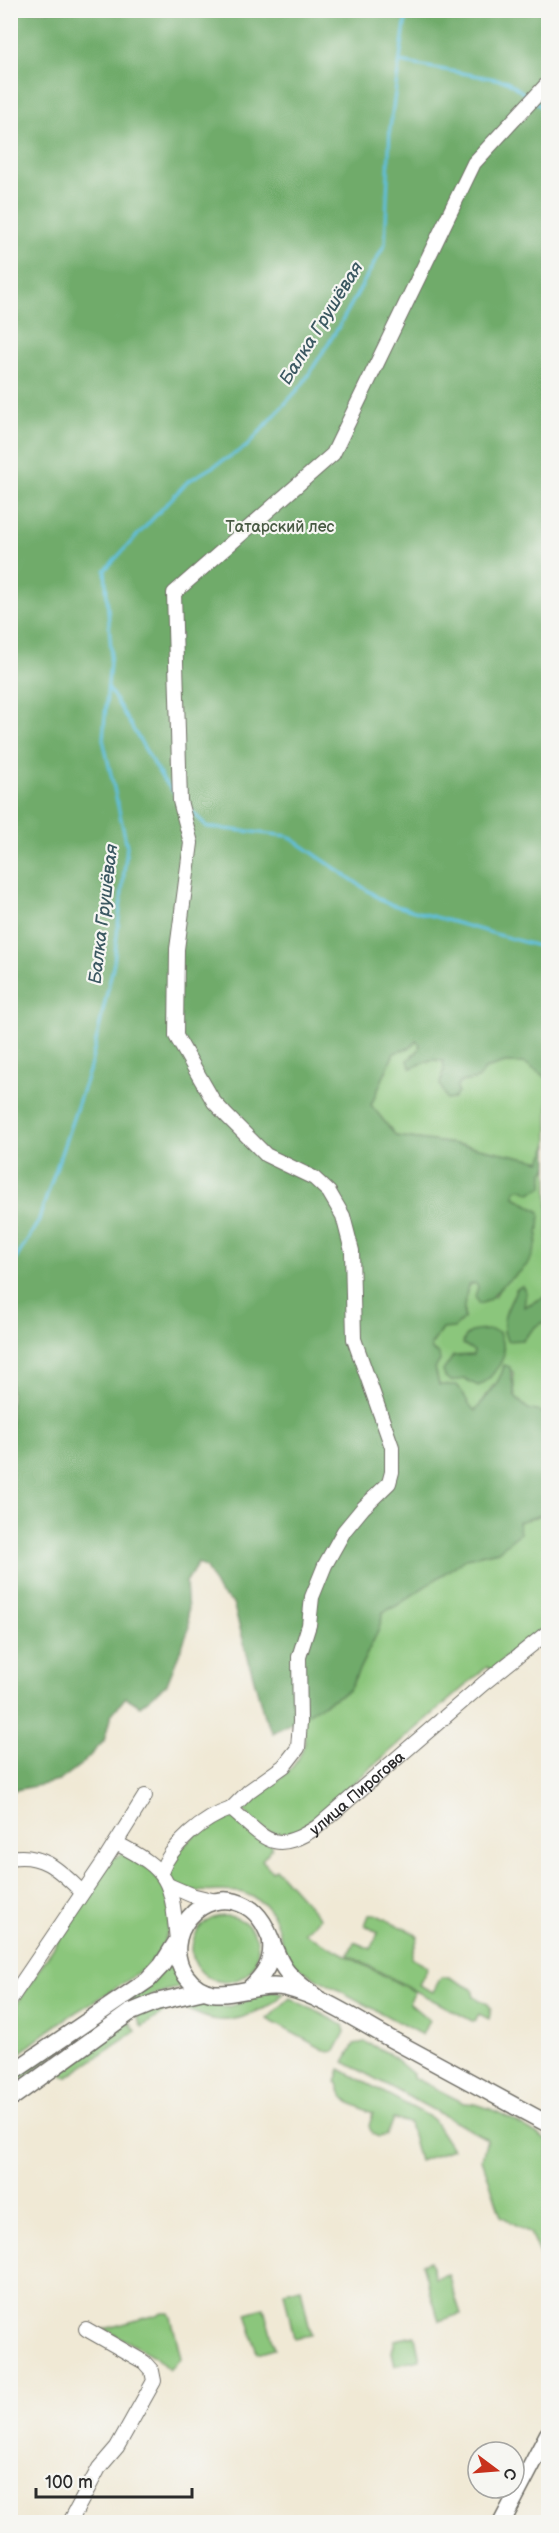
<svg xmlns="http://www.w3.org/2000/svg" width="559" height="2533" font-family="'Balsamiq Sans',sans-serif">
	<rect width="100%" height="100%" fill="#f6f6f2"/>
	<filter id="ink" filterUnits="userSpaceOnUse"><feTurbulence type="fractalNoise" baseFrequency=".0167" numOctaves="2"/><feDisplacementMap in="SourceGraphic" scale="12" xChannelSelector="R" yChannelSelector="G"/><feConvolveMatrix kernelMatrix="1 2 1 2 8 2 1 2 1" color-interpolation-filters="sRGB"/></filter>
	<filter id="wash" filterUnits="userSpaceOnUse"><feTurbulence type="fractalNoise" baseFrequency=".008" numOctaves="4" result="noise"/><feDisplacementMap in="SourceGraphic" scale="24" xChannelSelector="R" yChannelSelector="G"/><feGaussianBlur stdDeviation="1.35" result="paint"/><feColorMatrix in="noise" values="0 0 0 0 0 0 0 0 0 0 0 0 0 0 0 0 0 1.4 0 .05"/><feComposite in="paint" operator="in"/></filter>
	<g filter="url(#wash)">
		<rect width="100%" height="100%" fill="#f0e9d5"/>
		<g fill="#8bc67b" stroke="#5b7853" stroke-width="1.5">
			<path d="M418 1041 420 1045 418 1051 412 1055 411 1068 431 1060H443L445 1068 440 1084 456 1087 461 1082 478 1079 485 1069 505 1063H525L548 1079V1144L542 1161 469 1146 396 1136 371 1105 394 1053 411 1047Z"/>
			<path d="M548 1167 547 1296 523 1307 526 1292 516 1289C510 1306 503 1312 504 1332L522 1340 536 1326 548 1320V1414L528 1409 515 1397 513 1372 504 1365 501 1379 492 1387 476 1412 467 1404 464 1394 439 1385 435 1368V1353L431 1350V1345L442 1329 464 1319V1306L468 1285 475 1283 495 1297 501 1286 522 1270 540 1212 515 1197 514 1189H522Z"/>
			<path d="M548 1513V1625L517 1647 492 1670 487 1667 297 1832C269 1837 256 1828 241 1806 263 1789 298 1774 304 1744 306 1736 303 1725 302 1716L349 1690 379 1629 383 1612 396 1606 467 1558 498 1551 517 1522Z"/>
			<path d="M229 1814 272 1845V1848L262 1860 272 1871 276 1869 320 1918 304 1933 415 1992 409 2003 429 2020 422 2035 294 1966C272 1938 287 1908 243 1893 221 1886 163 1905 167 1863L205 1825Z"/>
			<path d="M124 1853C133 1859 144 1864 151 1871 180 1898 173 1940 147 1966 131 1981 93 2001 73 2014 51 2028 31 2044 11 2061V2013L111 1859Z"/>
			<path d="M375 1914 414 1933 418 1937 411 1958 428 1967 419 1985 433 1992 441 1977H449L472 1989 474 1997 488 2004 491 2009 489 2019 479 2014 474 2022 348 1955 354 1942 371 1949 378 1933 365 1925 369 1915Z"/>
			<circle cx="225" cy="1949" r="33"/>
			<path d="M170 1965 183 1987C121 1997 60 2052 11 2088L10 2079Z"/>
			<path d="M274 1990 283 1994C275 2003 268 2007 256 2012 224 2027 206 2020 176 2004L142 2027 136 2016C150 2008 176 1995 194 1999 204 2002 214 2008 225 2007 243 2006 257 1992 274 1990Z"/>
			<path d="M290 1998 343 2025 345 2032 335 2051 328 2052 267 2019Z"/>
			<path d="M129 2021 136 2031 68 2077H64L61 2073 86 2050Z"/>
			<path d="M365 2042 388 2053 413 2074V2077L464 2103C489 2102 527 2129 548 2141V2274L530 2233 501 2216 482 2159 487 2139 344 2062 354 2044Z"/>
			<path d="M340 2069 432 2118 452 2149 419 2161 409 2123 393 2119 386 2135 379 2137 372 2134 369 2126 373 2113C356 2106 341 2103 338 2083L336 2082Z"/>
			<path d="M430 2261 435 2278 448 2274 461 2314 439 2321 422 2264Z"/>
			<path d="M301 2288 311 2335 294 2338 284 2292Z"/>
			<path d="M264 2308 275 2348 257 2353 246 2313Z"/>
			<path d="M163 2313H169L171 2317 181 2358 169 2370 154 2356 104 2329Z"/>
			<path d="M415 2336 420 2360 395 2365 392 2352 395 2340Z"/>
		</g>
		<g fill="#70ab6b" stroke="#4e6b4b" stroke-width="1.5">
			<path d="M10 11H548V1079L525 1063H505L485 1069 478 1079 461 1082 457 1087 458 1093 453 1099 447 1100 440 1084 444 1068 443 1061 431 1060 410 1068 408 1060 418 1051 420 1045 417 1041 411 1047 394 1053 371 1105 396 1136 469 1146 541 1161 548 1144V1167L543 1172V1187L530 1193 522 1189 515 1190V1197L540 1212C539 1232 538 1256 522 1270 516 1275 509 1279 503 1285 493 1294 493 1301 478 1304L475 1296 478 1287 475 1283 468 1285 464 1306V1319L454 1328 442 1329 431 1345 432 1350 439 1354 440 1361 435 1368 439 1385H457C465 1394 467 1404 475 1411 486 1397 501 1382 504 1365L510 1367 515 1397 528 1409 548 1414V1513L518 1522 520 1533 498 1551 467 1558 396 1606 383 1612 379 1629 349 1690 273 1733 264 1716 233 1603 219 1593 206 1568 198 1563 186 1582 189 1629 167 1684 140 1706 126 1697 111 1715 104 1741 83 1763 59 1781 11 1791Z"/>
			<path d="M548 1283V1320L536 1326 522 1340 507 1341C498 1318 509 1309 516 1289L522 1286 526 1292 524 1307 547 1296 546 1287Z"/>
			<path d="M492 1330 499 1332C500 1339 504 1345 504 1351 505 1362 487 1383 478 1386L465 1379 451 1381 445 1377 443 1371 453 1356 473 1355 474 1351 463 1344C465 1328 480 1331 492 1330Z"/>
		</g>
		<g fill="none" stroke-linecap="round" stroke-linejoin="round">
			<g stroke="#61c0df" stroke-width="3">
				<path d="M400 62 507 81 530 98"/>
				<path d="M535 102 548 112"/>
				<path d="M108 687 164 781 175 793"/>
				<path d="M188 807 207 827 288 836 386 903 548 949"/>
				<path d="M10 1269 38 1222 90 1068 114 962 127 846 103 739 111 650 105 570 187 482 246 447 302 385 338 328 385 244 390 128 407 10"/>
			</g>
		</g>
	</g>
	<g filter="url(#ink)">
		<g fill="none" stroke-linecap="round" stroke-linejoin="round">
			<g stroke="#706e66" stroke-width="16">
				<g id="minor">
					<path d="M231 1809 249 1791 284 1766 298 1748 300 1722 299 1657 309 1625 312 1597 325 1565 344 1531 363 1508 389 1483 392 1472V1447L354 1339 352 1251 343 1216 329 1192 314 1178 266 1155 226 1115 214 1102 176 1036 177 949 191 843 180 801 174 593 333 454 474 163 548 83"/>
					<path d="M116 1843C171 1871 171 1881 177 1940"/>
					<path d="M10 1858C43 1852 60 1871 82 1892"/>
					<path id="s1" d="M161 1872C171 1845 203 1818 231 1809 266 1839 273 1856 317 1827L483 1684 548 1632"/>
					<path d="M168 1885 191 1895 216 1901"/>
					<path d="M10 2000 105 1860 145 1796"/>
					<path d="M70 2522 99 2468 117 2447 154 2381 152 2371 144 2362 86 2329"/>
				</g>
			</g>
			<g stroke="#706e66" stroke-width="19">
				<g id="major">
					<path d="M250 1988C264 1975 273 1962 271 1942"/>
					<path d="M319 2000C308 1990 290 1979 283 1966 270 1945 269 1919 246 1906 202 1882 158 1938 186 1976 213 2013 252 1979 287 1988 323 1997 356 2020 389 2038 442 2067 495 2095 548 2124"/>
					<path d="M10 2074 148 1980 162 1965 177 1941"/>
					<path d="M10 2099 129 2013 156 2002 204 1991"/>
					<path d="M502 2522 548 2434"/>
				</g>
			</g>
			<use href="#minor" stroke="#fff" stroke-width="14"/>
			<use href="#major" stroke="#fff" stroke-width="16"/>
		</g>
	</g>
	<g text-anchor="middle" stroke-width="4.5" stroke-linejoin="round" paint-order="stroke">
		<g font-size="16" fill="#485a43" stroke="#f6f6f2">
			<text x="280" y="532">Татарский лес</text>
		</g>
		<g font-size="16" fill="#2b2b2b" stroke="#f6f6f2">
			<text dy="6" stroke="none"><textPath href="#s1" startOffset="250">улица Пирогова</textPath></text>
		</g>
		<g font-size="18" font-style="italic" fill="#3b5861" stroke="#f6f6f2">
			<text transform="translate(321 323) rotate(-58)" y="6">Балка Грушёвая</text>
			<text transform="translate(103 914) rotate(-83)" y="6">Балка Грушёвая</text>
		</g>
	</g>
	<rect width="559" height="2533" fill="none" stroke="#f6f6f2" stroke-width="36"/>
	<g transform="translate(496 2470) rotate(106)"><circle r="28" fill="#f6f6f2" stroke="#a5a5a2" stroke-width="1.5"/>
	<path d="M0-4.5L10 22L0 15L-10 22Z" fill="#c8321e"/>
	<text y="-9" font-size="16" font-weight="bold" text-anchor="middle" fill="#2b2b2b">С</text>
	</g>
	<path d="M36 2488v9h156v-9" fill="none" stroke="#2b2b2b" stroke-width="3"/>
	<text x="45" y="2488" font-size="18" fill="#2b2b2b" stroke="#f6f6f2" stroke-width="4.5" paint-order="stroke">100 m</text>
</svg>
